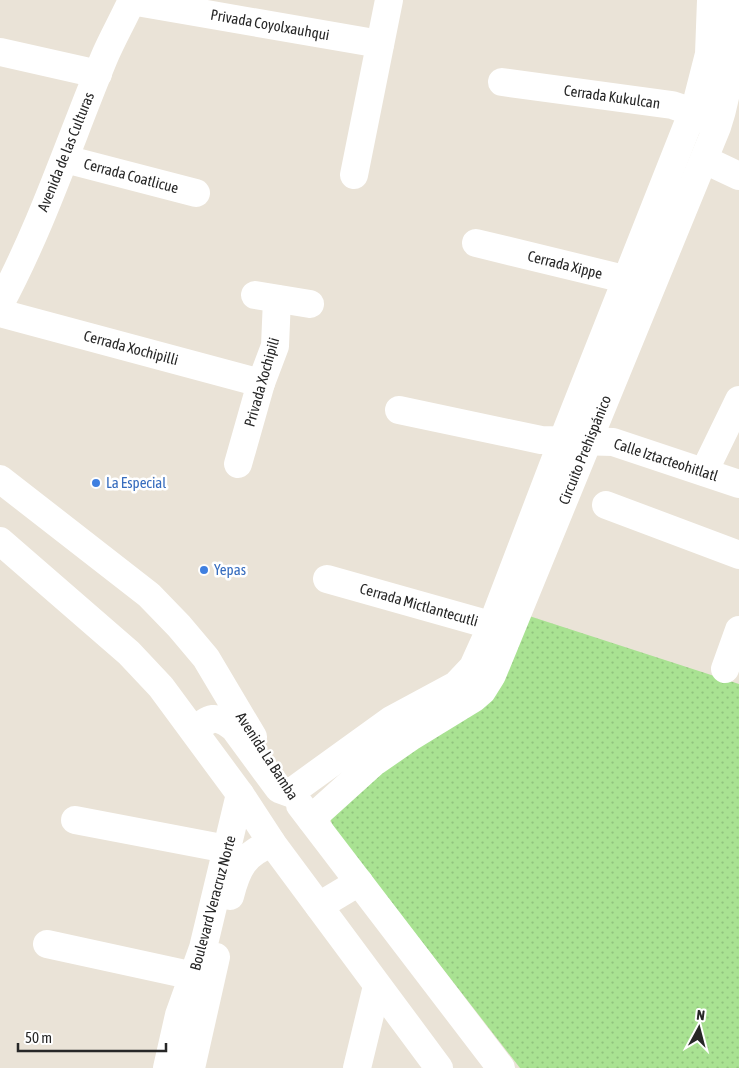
<svg xmlns="http://www.w3.org/2000/svg" width="739" height="1068" font-family="'Asap Condensed',sans-serif">
	<defs>
		<pattern id="grass-dots" width="8" height="8" patternUnits="userSpaceOnUse" patternTransform="scale(1.25)"><rect width="8" height="8" fill="#a9e292"/><path d="M2 2h.1M6 6h.1" fill="none" stroke="#91c27e" stroke-width="1.8" stroke-linecap="round"/></pattern>
	</defs>
	<rect width="100%" height="100%" fill="#eae3d7"/>
	<path fill="url(#grass-dots)" d="M523 614 739 684V1068H520L334 829 328 813Z"/>
	<g fill="none" stroke-linecap="round" stroke-linejoin="round">
		<g stroke="#fff" stroke-width="28">
			<path d="M131 1 380 44"/>
			<path d="M0 52 98 74"/>
			<path d="M502 82 672 105 693 112 707 121"/>
			<path d="M65 159 196 193"/>
			<path d="M705 160 739 176"/>
			<path d="M354 175 389 0"/>
			<path d="M476 243 645 284"/>
			<path d="M255 295 310 304"/>
			<path d="M0 304C42 226 70 140 104 58 112 39 123 20 132 0"/>
			<path d="M0 313 261 383"/>
			<path d="M399 410 541 440 613 442 739 484"/>
			<path d="M238 464 261 383 275 346 277 299"/>
			<path d="M704 472 739 400"/>
			<path d="M0 479 149 595 179 626 206 658 253 737"/>
			<path d="M606 505 739 555"/>
			<path d="M0 541 129 653 161 687 240 794 272 843 439 1068"/>
			<path d="M327 579 508 630"/>
			<path d="M725 669 739 630"/>
			<path d="M194 731C210 717 215 714 234 728L279 789 290 793 391 720 456 685 473 667 492 625 562 442 697 101 709 54 711 0"/>
			<path d="M300 805 501 1068"/>
			<path d="M311 819 373 763 412 736 474 698 482 691 492 675 717 127C731 86 732 43 735 0"/>
			<path d="M75 820 227 849"/>
			<path d="M230 896C237 868 244 854 272 843"/>
			<path d="M319 906 359 882"/>
			<path d="M47 944 194 976"/>
			<path d="M167 1068 179 1015 203 948 240 794"/>
			<path d="M191 1068 216 957"/>
			<path d="M357 1068 377 986"/>
		</g>
	</g>
	<g fill="#3f7fe0" stroke="#fff" stroke-width="2">
		<circle cx="96" cy="483" r="5"/>
		<circle cx="204" cy="570" r="5"/>
	</g>
	<g text-anchor="middle" stroke-width="5" stroke-linejoin="round" paint-order="stroke">
		<g font-size="15" fill="#272727" stroke="#fff">
			<text transform="translate(270 25) rotate(10)" y="5">Privada Coyolxauhqui</text>
			<text transform="translate(612 97) rotate(8)" y="5">Cerrada Kukulcan</text>
			<text transform="translate(66 152) rotate(-68)" y="5">Avenida de las Culturas</text>
			<text transform="translate(131 176) rotate(15)" y="5">Cerrada Coatlicue</text>
			<text transform="translate(565 265) rotate(14)" y="5">Cerrada Xippe</text>
			<text transform="translate(131 348) rotate(15)" y="5">Cerrada Xochipilli</text>
			<text transform="translate(262 382) rotate(-74)" y="5">Privada Xochipili</text>
			<text transform="translate(585 450) rotate(-68)" y="5">Circuito Prehispánico</text>
			<text transform="translate(666 460) rotate(18)" y="5">Calle Iztacteohitlatl</text>
			<text transform="translate(419 605) rotate(16)" y="5">Cerrada Mictlantecutli</text>
			<text transform="translate(267 756) rotate(57)" y="5">Avenida La Bamba</text>
			<text transform="translate(213 903) rotate(-75)" y="5">Boulevard Veracruz Norte</text>
		</g>
		<g font-size="15" fill="#366cbe" stroke="#fff" text-anchor="start">
			<text x="106" y="488">La Especial</text>
			<text x="214" y="575">Yepas</text>
		</g>
	</g>
	<g transform="translate(699 1028) rotate(7)" stroke="#ffffff" stroke-width="4" paint-order="stroke">
	<path d="M0-4L9 19L0 12L-9 19Z" fill="#272727"/>
	<text y="-8" font-size="14" font-weight="bold" text-anchor="middle" fill="#272727">N</text>
	</g>
	<path d="M18 1043v8h148v-8" fill="none" stroke="#272727" stroke-width="2.5"/>
	<text x="25" y="1043" font-size="15" fill="#272727" stroke="#ffffff" stroke-width="4" paint-order="stroke">50 m</text>
</svg>
